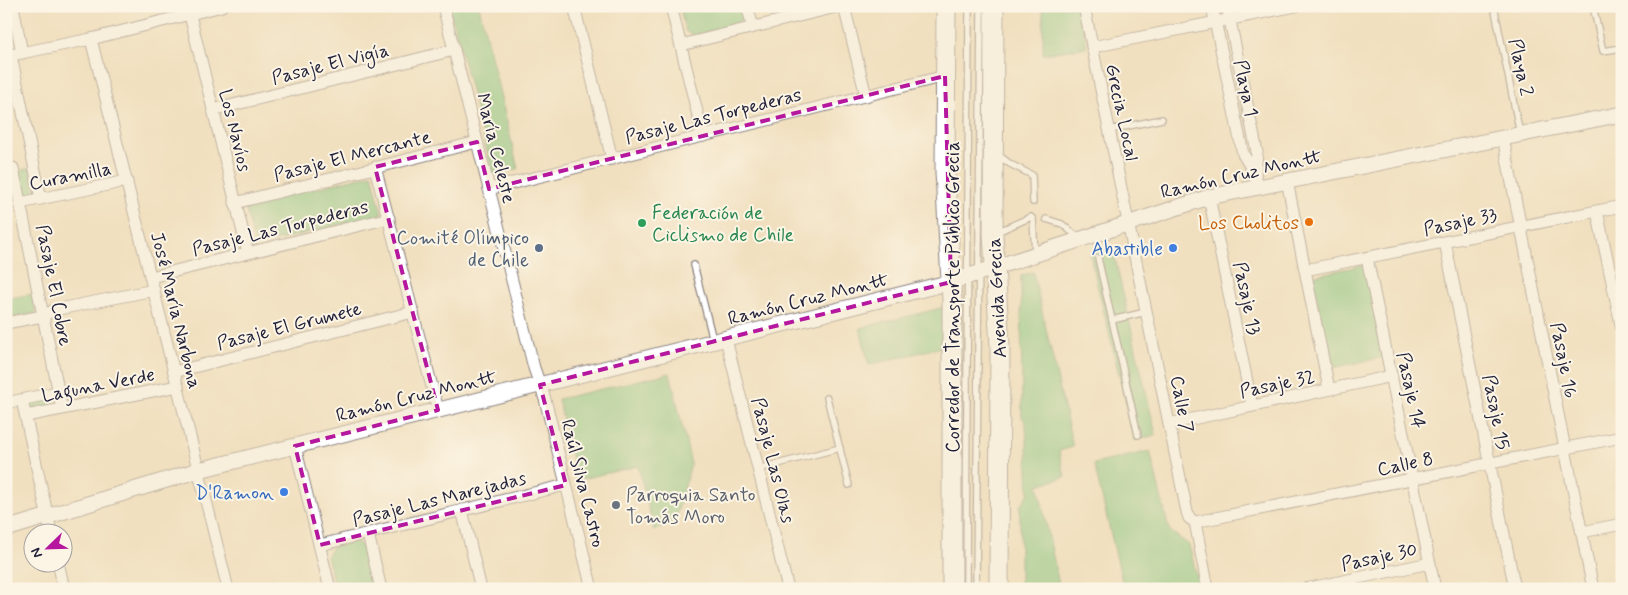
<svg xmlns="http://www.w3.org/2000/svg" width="1628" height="595" font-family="Mynerve,sans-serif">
	<rect width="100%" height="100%" fill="#fcf5e5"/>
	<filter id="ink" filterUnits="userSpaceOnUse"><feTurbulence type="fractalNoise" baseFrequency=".02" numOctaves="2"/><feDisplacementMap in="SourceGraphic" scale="10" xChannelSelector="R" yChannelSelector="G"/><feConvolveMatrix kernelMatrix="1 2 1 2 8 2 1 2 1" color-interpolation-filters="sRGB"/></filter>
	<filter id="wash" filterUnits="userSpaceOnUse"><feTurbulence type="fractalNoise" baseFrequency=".0096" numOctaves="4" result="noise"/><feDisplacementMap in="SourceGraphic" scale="20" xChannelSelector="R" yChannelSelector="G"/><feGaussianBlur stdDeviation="1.12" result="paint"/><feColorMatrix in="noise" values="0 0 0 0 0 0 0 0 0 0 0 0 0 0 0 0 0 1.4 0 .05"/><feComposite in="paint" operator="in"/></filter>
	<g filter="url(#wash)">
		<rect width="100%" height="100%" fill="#f1e0c0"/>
		<g fill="#80c782" stroke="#51745e">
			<path d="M449 6H479L518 169 493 174Z"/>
			<path d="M679 6H742L744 14 738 24 694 35 686 32Z"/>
			<path d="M1043 6H1079L1087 47 1043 54Z"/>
			<path d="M30 168 36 195 23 198 18 171Z"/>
			<path d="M372 174 382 214 255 246 245 206Z"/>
			<path d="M1112 246 1156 435 1135 440 1090 255Z"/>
			<path d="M1364 265 1384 357 1332 368 1312 276Z"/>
			<path d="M1033 272 1073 447 1059 451 1065 477 1038 485 1060 589H1020V506L1029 493 1026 423 1022 417 1021 276Z"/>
			<path d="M32 294 36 313 6 319V299Z"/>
			<path d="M945 307 946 346 869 365 860 328Z"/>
			<path d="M670 373 691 464 674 524 654 530 638 466 577 480 558 399Z"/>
			<path d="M51 397 53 407 28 412 26 402Z"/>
			<path d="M1150 451 1169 530 1189 545 1200 589H1124L1094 464Z"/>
			<path d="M354 541 365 548 375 589H335L327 555 332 547Z"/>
		</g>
	</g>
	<g filter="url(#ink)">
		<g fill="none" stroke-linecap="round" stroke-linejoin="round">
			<g stroke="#8a817e" stroke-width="8">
				<g id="service">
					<path d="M1494 6 1520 134"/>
					<path d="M1593 6 1603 51 1622 48"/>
					<path d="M1109 130 1162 119"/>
					<path d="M997 154 1010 164 1032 175 1033 202"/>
					<path d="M1033 219 1035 254"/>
					<path d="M1046 219 1062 224 1080 239"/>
					<path d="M997 232 1031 217"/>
					<path d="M1098 258 1138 435"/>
					<path d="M694 265 713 340"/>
					<path d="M1112 320 1146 312"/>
					<path d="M827 398 849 485"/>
					<path d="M758 469 840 448"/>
					<path d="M966 589 969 6"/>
					<path d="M976 589 981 6"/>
				</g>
			</g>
			<g stroke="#8a817e" stroke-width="13">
				<g id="minor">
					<path d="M13 6 22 53"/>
					<path d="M443 6 534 368 545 399 592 589"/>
					<path d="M574 6 612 159"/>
					<path d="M671 6 703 136"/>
					<path d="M747 6 753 27"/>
					<path d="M844 6 866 96"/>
					<path d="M1084 6 1187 512 1189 518 1195 522 1208 589"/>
					<path d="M1212 6 1243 154 1255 174"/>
					<path d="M1227 6 1257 152 1255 174 1257 188"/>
					<path d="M190 15 248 253"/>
					<path d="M91 39 228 589"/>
					<path d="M681 45 840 6"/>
					<path d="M1092 47 1296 6"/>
					<path d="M11 55 41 199"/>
					<path d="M6 56 91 39 222 6"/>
					<path d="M213 110 454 50"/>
					<path d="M1503 138 1593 589"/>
					<path d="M375 167 438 410"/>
					<path d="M13 168 62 409"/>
					<path d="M1287 181 1329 389"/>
					<path d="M489 189 945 76"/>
					<path d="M1209 197 1252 406"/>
					<path d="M20 203 127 181"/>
					<path d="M235 203 477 142"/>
					<path d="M1597 211 1622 329"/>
					<path d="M1445 242 1515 589"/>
					<path d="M1367 258 1435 589"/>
					<path d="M1305 270 1622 206"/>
					<path d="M151 277 389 218"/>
					<path d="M6 323 43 316 54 310 154 290"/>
					<path d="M726 339 788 589"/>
					<path d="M174 372 413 312"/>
					<path d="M22 400 51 532"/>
					<path d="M6 403 58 392"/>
					<path d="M26 416 178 386"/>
					<path d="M1169 424 1392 376"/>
					<path d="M295 446 330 589"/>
					<path d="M462 510 481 589"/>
					<path d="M1195 522 1622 437"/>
					<path d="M1582 532 1622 524"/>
					<path d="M368 534 381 589"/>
					<path d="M320 545 566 485"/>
					<path d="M58 562 64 589"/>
					<path d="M1305 589 1430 563"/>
				</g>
			</g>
			<g stroke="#8a817e" stroke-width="17">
				<path id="tertiary" d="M6 529 199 470 951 282 1209 197 1622 114"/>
			</g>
			<g stroke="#8a817e" stroke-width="21">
				<g id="primary">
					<path d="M946 6 945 172 952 300V589"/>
					<path d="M994 6 993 234 1000 346 999 589"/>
				</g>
			</g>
			<use href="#service" stroke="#fff" stroke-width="5.5"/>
			<use href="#minor" stroke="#fff" stroke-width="11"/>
			<use href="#tertiary" stroke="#fff" stroke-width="15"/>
			<use href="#primary" stroke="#fff" stroke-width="19"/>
		</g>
	</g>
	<path d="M0 0H1628V595H0ZM945 76 951 282 540 385 566 485 320 545 295 446 438 410 375 167 477 142 489 189Z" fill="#f1e0c0" fill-opacity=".55" fill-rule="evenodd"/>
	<path fill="none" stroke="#b5179e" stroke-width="4" stroke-dasharray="10 6" stroke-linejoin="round" d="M945 76 951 282 540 385 566 485 320 545 295 446 438 410 375 167 477 142 489 189Z"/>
	<circle fill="#e8710a" stroke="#fcf5e5" stroke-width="2" cx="1309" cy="222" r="5"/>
	<circle fill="#2e9e5b" stroke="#fcf5e5" stroke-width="2" cx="642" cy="223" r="5"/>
	<circle fill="#5c6f8a" stroke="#fcf5e5" stroke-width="2" cx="539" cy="248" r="5"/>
	<g fill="#3f7fe0" stroke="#fcf5e5" stroke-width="2">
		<circle cx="1173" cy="248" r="5"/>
		<circle cx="284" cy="492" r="5"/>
	</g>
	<circle fill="#6b7280" stroke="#fcf5e5" stroke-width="2" cx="616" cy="505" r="5"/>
	<g text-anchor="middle" stroke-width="4" stroke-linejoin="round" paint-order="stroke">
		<g font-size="19" fill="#22223b" stroke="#fcf5e5">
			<text transform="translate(330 63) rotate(-14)" y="7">Pasaje El Vigía</text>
			<text transform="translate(1522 67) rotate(78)" y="7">Playa 2</text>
			<text transform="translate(1247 88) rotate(78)" y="7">Playa 1</text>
			<text transform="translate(1123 112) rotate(78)" y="7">Grecia Local</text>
			<text transform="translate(713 115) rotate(-14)" y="7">Pasaje Las Torpederas</text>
			<text transform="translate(236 130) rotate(76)" y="7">Los Navíos</text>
			<text transform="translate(497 148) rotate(76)" y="7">María Celeste</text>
			<text transform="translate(352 155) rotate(-14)" y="7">Pasaje El Mercante</text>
			<text transform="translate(1241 173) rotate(-13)" y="7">Ramón Cruz Montt</text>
			<text transform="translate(70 175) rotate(-11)" y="7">Curamilla</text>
			<text transform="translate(1460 221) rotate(-12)" y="7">Pasaje 33</text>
			<text transform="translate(280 227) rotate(-14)" y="7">Pasaje Las Torpederas</text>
			<text transform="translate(55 285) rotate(79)" y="7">Pasaje El Cobre</text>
			<text transform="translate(952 297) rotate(-90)" y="7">Corredor de Transporte Público Grecia</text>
			<text transform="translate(808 298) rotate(-14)" y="7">Ramón Cruz Montt</text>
			<text transform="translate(996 298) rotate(-93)" y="7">Avenida Grecia</text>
			<text transform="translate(1248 298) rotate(78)" y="7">Pasaje 13</text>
			<text transform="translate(177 310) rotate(76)" y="7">José María Narbona</text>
			<text transform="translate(289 325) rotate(-14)" y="7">Pasaje El Grumete</text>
			<text transform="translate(1565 360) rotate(79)" y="7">Pasaje 16</text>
			<text transform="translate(1277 383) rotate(-12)" y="7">Pasaje 32</text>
			<text transform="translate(98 384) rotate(-11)" y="7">Laguna Verde</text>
			<text transform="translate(1412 390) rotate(78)" y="7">Pasaje 14</text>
			<text transform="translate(416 395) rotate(-14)" y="7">Ramón Cruz Montt</text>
			<text transform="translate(1183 404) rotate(79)" y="7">Calle 7</text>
			<text transform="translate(1497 412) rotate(79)" y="7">Pasaje 15</text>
			<text transform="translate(774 460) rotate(76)" y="7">Pasaje Las Olas</text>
			<text transform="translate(1405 463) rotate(-12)" y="7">Calle 8</text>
			<text transform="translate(584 483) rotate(76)" y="7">Raúl Silva Castro</text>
			<text transform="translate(439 498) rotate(-14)" y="7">Pasaje Las Marejadas</text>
			<text transform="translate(1379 556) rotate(-12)" y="7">Pasaje 30</text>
		</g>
		<g font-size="19" fill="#27864d" stroke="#fcf5e5" text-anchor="start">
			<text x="652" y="219">Federación de<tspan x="652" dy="22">Ciclismo de Chile</tspan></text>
		</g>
		<g font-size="19" fill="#c56008" stroke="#fcf5e5" text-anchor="end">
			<text x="1299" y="229">Los Cholitos</text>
		</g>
		<g font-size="19" fill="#4e5e75" stroke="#fcf5e5" text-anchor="end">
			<text x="529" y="244">Comité Olímpico<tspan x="529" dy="22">de Chile</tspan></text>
		</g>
		<g font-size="19" fill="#366cbe" stroke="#fcf5e5" text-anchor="end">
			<text x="1163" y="255">Abastible</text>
			<text x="274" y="499">D'Ramon</text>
		</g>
		<g font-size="19" fill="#5b616d" stroke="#fcf5e5" text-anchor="start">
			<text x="626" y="501">Parroquia Santo<tspan x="626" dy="22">Tomás Moro</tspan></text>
		</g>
	</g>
	<rect width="1628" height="595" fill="none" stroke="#fcf5e5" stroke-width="25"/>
	<g transform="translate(48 548) rotate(247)"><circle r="24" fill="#fcf5e5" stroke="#a5a1a1"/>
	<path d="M0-4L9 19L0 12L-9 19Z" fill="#b5179e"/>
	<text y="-8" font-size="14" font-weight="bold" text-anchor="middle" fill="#22223b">N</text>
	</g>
</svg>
